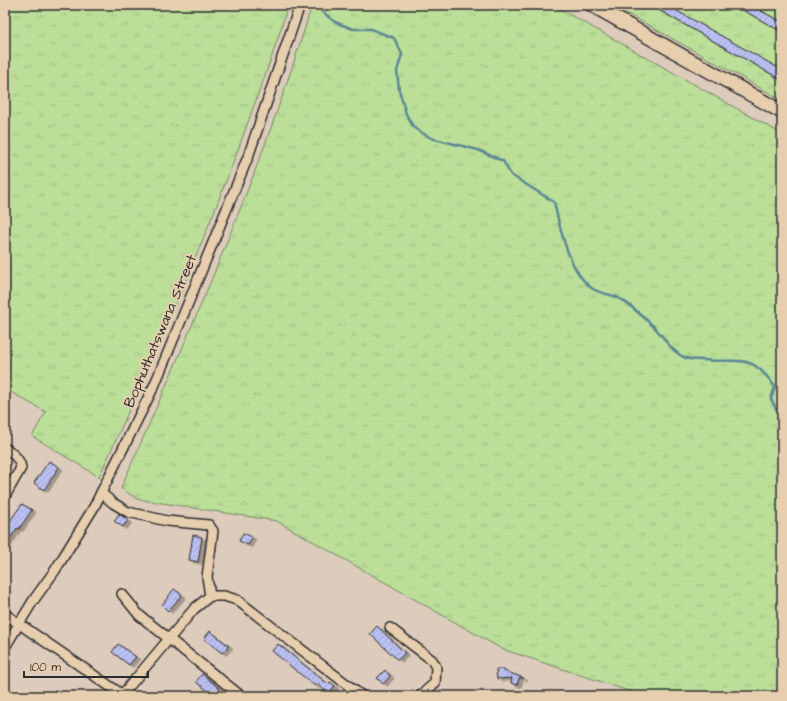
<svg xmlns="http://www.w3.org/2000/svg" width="787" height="701" font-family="'Architects Daughter',sans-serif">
	<defs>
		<pattern id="grass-tufts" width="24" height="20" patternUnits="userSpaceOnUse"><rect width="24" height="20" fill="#bbdf99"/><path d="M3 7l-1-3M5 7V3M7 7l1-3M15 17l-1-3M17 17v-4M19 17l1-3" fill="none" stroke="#a1c084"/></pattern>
		<pattern id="building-hatch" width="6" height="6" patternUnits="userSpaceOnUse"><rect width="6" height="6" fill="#bbc0f2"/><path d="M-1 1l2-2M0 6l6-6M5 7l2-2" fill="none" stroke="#a1a5d0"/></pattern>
		<filter id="shadow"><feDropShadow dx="4" dy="2.5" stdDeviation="0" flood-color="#0004"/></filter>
	</defs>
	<rect width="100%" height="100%" fill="#ddcbbc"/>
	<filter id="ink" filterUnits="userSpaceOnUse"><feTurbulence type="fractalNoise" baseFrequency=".025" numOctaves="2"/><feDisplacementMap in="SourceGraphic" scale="8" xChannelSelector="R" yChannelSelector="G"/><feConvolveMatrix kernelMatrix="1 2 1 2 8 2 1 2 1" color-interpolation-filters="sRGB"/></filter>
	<g filter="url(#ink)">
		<g fill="url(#grass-tufts)" stroke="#738562">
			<path d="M5 5H288C278 40 266 74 253 108 209 234 154 355 99 477L32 436 46 412 5 389Z"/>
			<path d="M312 5H553L782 134V696H644L502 649 277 521 137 499 121 488C191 329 262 171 312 5Z"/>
			<path d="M612 5H782V100Z"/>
		</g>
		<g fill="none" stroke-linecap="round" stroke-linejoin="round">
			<path stroke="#5c8796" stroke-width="2.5" d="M310 5 320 10 335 22 353 29H371L394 38 402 54 397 71 399 90 406 114 414 128 431 138 478 150 503 161 511 175 554 202C560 228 569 273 593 289 599 293 609 294 616 297 628 302 640 314 650 323 663 334 670 352 686 358 692 360 699 360 704 360 741 364 750 351 775 387L771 399 776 409 782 411"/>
		</g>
		<g fill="url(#building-hatch)" stroke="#2b2b2b" filter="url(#shadow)">
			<path d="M650 5H671L670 7 782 70 780 79Z"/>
			<path d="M734 5H753L762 10 761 11 782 22V32Z"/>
			<path d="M49 461 59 467 44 490 34 483Z"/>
			<path d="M22 504 32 510 19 529 17 528 5 547V528Z"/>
			<path d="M119 514 128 520 123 527 114 521Z"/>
			<path d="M243 533 252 537 248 545 239 541Z"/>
			<path d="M193 535 202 537 198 562 189 560Z"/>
			<path d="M174 589 182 595 168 611 162 605Z"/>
			<path d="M377 626 405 653 398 660 370 634Z"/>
			<path d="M210 631 229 646 222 653 204 639Z"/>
			<path d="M118 644 136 657 129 665 112 652Z"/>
			<path d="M278 644 328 684 330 682 335 686 328 694 317 683 315 686 272 651Z"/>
			<path d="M496 669H504V671L524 678H519L517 685 511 683 512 678 497 679Z"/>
			<path d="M385 670 390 676 383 684 377 678Z"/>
			<path d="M202 674 220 689 215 696 196 682Z"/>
		</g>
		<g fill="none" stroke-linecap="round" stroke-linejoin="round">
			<g stroke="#2b2b2b" stroke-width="12">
				<g id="street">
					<path d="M5 448C13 453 20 459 21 468L5 496"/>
					<path d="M101 493 113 503 128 512 167 521 209 525 213 531 207 577 210 596"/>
					<path d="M122 594 139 615 241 696"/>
					<path d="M5 614 124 696"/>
					<path d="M390 628 432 660 436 667 435 683 420 696"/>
					<path d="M5 647 33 601 56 569 94 507 155 384 248 157 300 5"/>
					<path d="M122 695 194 609 210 596H224L237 600 362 696"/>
				</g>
			</g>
			<g stroke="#2b2b2b" stroke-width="16">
				<path id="secondary" d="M592 5 782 112"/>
			</g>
			<use href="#street" stroke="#e6ceaf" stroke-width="9"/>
			<use href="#secondary" stroke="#e6ceaf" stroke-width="13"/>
		</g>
	</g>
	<g text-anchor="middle" stroke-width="4" stroke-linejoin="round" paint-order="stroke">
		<g font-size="15" fill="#2b2b2b" stroke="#e6ceaf">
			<text transform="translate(160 331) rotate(-67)" y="5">Bophuthatswana Street</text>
		</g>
	</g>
	<rect width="787" height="701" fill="none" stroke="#e6ceaf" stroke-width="20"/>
	<rect x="10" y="10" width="767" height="681" fill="none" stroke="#2b2b2b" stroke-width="1.5" filter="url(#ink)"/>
	<path d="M24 671v6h124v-6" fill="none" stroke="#2b2b2b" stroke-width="2"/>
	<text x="30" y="671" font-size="12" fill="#2b2b2b" stroke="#e6ceaf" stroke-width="3" paint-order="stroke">100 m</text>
</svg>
